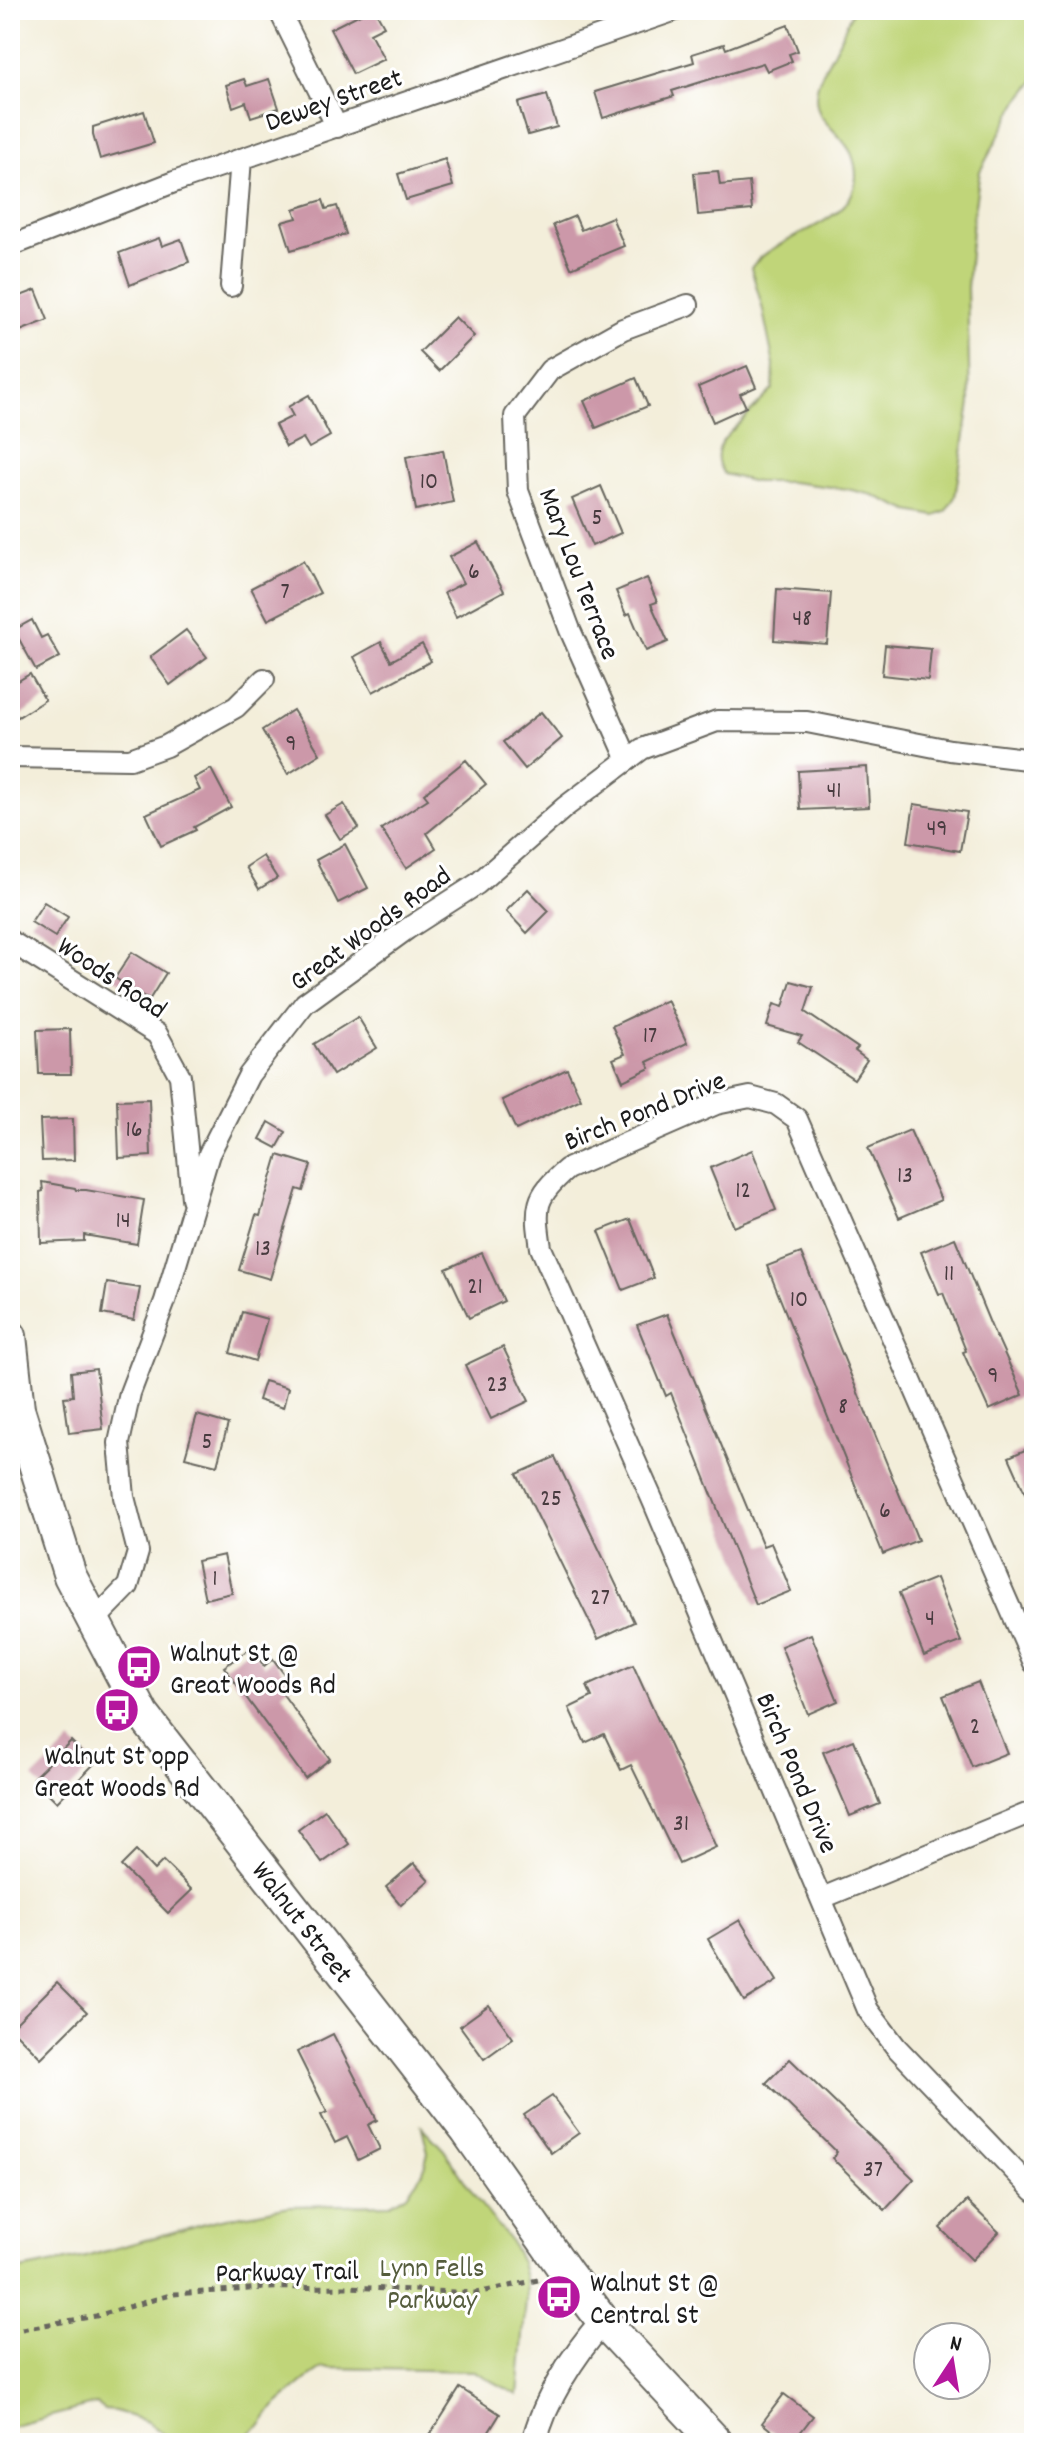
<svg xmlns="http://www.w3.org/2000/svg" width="1044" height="2453" font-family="Dekko,sans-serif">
	<rect width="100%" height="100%" fill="#fff"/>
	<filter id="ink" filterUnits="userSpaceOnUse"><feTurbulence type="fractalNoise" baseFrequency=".0125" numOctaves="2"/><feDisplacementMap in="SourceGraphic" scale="16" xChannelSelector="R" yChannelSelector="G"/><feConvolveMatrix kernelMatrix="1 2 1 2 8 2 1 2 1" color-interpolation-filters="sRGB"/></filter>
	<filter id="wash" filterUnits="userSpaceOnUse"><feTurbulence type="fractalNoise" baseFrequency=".006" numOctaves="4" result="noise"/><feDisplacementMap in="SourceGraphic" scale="32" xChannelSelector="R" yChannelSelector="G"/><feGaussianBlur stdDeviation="1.8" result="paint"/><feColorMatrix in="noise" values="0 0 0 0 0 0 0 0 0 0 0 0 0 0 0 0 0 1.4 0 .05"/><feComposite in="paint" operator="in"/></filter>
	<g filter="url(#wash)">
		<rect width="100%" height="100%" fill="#f3eeda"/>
		<g fill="#c0d579" stroke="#6e784a" stroke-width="2">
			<path d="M853 10H1034V82L1017 103 980 171 973 218 967 288 970 403 955 497 945 512 935 516 909 511 873 495 847 489 791 482H755L724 474C715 461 716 452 724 439L773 389 774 365 762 306 751 268C780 228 877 224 852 155 846 140 830 129 821 116 807 91 826 67 837 45 843 34 847 22 853 10Z"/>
			<path d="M422 2127 444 2150 475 2197 511 2242 521 2262 525 2279 526 2300 518 2395 474 2371 323 2368 307 2379 274 2407 262 2424 238 2443H175L148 2422 115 2411 104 2410 96 2404 10 2427V2272L85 2257 216 2220 290 2206 390 2204 407 2194 423 2172 428 2152Z"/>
		</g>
		<g id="blocks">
			<g fill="#cc98a9">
				<path d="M368 10H375L384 26 370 33 384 59 353 74 330 29Z"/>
				<path d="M788 25 798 51 789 54 792 61 767 71 763 63 672 91 674 96 603 118 595 92 694 62 692 54 724 44 726 49Z"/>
				<path d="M244 79 247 86 269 79 279 108 251 117 246 102 233 107 226 85Z"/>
				<path d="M547 95 557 127 528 135 518 103Z"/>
				<path d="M144 111 154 143 100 159 93 135V127Z"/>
				<path d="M445 159 453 186 406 200 398 174Z"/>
				<path d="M718 171 720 185 749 182 752 210 698 215 694 173Z"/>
				<path d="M323 200 326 209 337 206 346 234 291 250 282 222 297 218 294 209Z"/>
				<path d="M575 216 581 230 612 217 624 246 571 268 553 225Z"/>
				<path d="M159 238 162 246 181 239 189 262 130 285 119 253Z"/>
				<path d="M36 290 48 320 10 335V300Z"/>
				<path d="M455 317 474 336 439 371 420 352Z"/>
				<path d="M747 366 756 387 740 394 746 407 713 422 698 387Z"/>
				<path d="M636 378 648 406 596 428 584 401Z"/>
				<path d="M309 395 330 436 309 448 303 438 286 447 275 425 293 416 288 407Z"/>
				<path d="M443 450 453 502 416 510 406 457Z"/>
				<path d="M601 486 621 533 592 546 572 499Z"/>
				<path d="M478 542 504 591 456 617 444 593 463 583 449 557Z"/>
				<path d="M303 561 320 593 268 620 251 588Z"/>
				<path d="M647 578 657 602 651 604 668 642 646 651 630 613 626 615 616 591Z"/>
				<path d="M777 589 831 593 827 644 774 640Z"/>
				<path d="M32 620 41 638 47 635 60 657 36 670 14 630Z"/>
				<path d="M186 630 207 657 170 685 150 657Z"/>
				<path d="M381 642 391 661 422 644 431 661 373 692 354 657Z"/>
				<path d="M885 645 931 649 928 680 882 675Z"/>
				<path d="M30 674 45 700 18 717 10 704V686Z"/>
				<path d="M293 710 320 754 288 774 262 730Z"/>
				<path d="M541 712 562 738 525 769 503 742Z"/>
				<path d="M466 760 486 784 427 833 436 848 406 868 381 829 428 799 424 794Z"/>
				<path d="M867 767 869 807 800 810 798 771Z"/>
				<path d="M211 769 231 807 194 827 196 830 161 846 146 814 200 790 194 778Z"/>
				<path d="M344 804 359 828 340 839 325 815Z"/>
				<path d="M914 804 967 812 960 851 908 842Z"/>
				<path d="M345 844 368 888 338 903 316 860Z"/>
				<path d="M263 856 277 878 259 889 246 867Z"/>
				<path d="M528 889 549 911 527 933 506 911Z"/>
				<path d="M44 902 68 917 55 937 31 922Z"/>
				<path d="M132 952 166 973 149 1000 115 978Z"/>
				<path d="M791 981 813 987 805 1012 858 1048 855 1051 867 1060 854 1079 798 1042 802 1036 767 1026 774 1004 783 1007Z"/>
				<path d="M667 1000 687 1043 647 1062 650 1068 623 1081 613 1059 625 1054 612 1026Z"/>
				<path d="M358 1017 377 1048 333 1075 314 1044Z"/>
				<path d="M70 1029 71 1074H39L37 1030Z"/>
				<path d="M567 1069 581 1099 516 1130 502 1100Z"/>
				<path d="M149 1099 151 1156 119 1158 117 1100Z"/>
				<path d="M73 1119 74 1160 42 1161 40 1120Z"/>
				<path d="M269 1122 286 1132 277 1148 260 1139Z"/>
				<path d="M910 1130 941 1200 899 1218 868 1148Z"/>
				<path d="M752 1150 776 1210 734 1227 710 1168Z"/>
				<path d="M278 1155 311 1165 303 1191 297 1189 270 1279 239 1270 256 1215 260 1216Z"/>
				<path d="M42 1182 75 1188 76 1190H86L144 1200 137 1244 84 1235V1241L41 1243 40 1192 43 1191Z"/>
				<path d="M630 1219 654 1278 623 1290 599 1231Z"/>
				<path d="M955 1238 996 1338 997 1337 1023 1395 989 1410 963 1352 966 1351 943 1293 939 1294 921 1252Z"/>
				<path d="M482 1253 504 1301 469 1318 446 1269Z"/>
				<path d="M801 1253 918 1540 883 1554 767 1266Z"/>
				<path d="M107 1283 140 1288 134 1320 102 1314Z"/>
				<path d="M242 1312 267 1319 255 1361 230 1353Z"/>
				<path d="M667 1314 763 1546 771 1543 791 1591 756 1605 671 1393 666 1396 637 1325Z"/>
				<path d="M503 1347 529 1401 491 1419 465 1365Z"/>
				<path d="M96 1369 103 1429 69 1433 64 1397 73 1396 71 1372Z"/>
				<path d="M264 1381 288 1388 283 1408 258 1400Z"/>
				<path d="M197 1415 228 1424 217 1465 185 1457Z"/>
				<path d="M1034 1446V1513L1009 1457Z"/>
				<path d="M555 1457 634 1622 598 1639 517 1474Z"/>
				<path d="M224 1555 232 1593 205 1599 197 1561Z"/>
				<path d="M936 1578 961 1642 924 1656 899 1593Z"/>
				<path d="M811 1634 838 1701 808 1714 781 1646Z"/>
				<path d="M251 1648 264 1666 273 1659 292 1685 282 1693 330 1759 305 1778 224 1667Z"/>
				<path d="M633 1665 716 1847 679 1864 631 1765 621 1770 604 1734 585 1743 569 1708 592 1697 587 1686Z"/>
				<path d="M978 1682 1007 1753 972 1767 943 1696Z"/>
				<path d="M854 1740 880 1804 850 1816 823 1752Z"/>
				<path d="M71 1741 94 1764 57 1802 33 1778Z"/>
				<path d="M325 1810 349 1844 322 1863 298 1830Z"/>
				<path d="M136 1851 154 1870 163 1861 192 1890 168 1913 121 1866Z"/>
				<path d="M414 1863 429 1880 401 1905 386 1887Z"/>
				<path d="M740 1920 777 1981 744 2001 708 1939Z"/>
				<path d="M57 1982 87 2012 41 2058 11 2028Z"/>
				<path d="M489 2005 513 2038 484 2059 460 2026Z"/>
				<path d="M333 2034 377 2120 368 2125 380 2149 358 2160 347 2137 335 2143 321 2115 327 2112 297 2052Z"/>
				<path d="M790 2059 914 2179 885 2210 832 2158 837 2152 766 2083Z"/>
				<path d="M552 2096 579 2133 551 2153 524 2115Z"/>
				<path d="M967 2201 999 2232 972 2260 940 2228Z"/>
				<path d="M460 2388 500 2414 482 2443H425Z"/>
				<path d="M784 2394 813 2416 792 2443H787L762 2423Z"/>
			</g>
		</g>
	</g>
	<g filter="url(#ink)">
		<use href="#blocks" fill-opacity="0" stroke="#67665e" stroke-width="2"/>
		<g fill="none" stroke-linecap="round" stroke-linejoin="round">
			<g stroke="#67665e" stroke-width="24">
				<g id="minor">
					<path d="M279 10 337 127"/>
					<path d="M10 246 174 182 676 10"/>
					<path d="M231 286 241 159"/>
					<path d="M10 757 130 759 166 746 236 707 264 679"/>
					<path d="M628 760 570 630 518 491 515 416 550 370 623 329 688 305"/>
					<path d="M10 941 157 1034 180 1076 192 1198"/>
					<path d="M94 1621 128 1586 138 1552 124 1497 119 1443 130 1393 165 1301 209 1154 249 1075 305 1003 407 929 477 884 565 807 642 749 717 721 807 722 950 750 1034 760"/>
					<path d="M1034 1663 797 1119 776 1104 750 1097 716 1104 567 1169C534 1197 535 1207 541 1248L653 1501 868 2010 896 2047 1034 2191"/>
					<path d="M822 1898 1034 1811"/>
				</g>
			</g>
			<g stroke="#67665e" stroke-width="28">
				<path id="tertiary" d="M534 2443C544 2400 574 2354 603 2321"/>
			</g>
			<g stroke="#67665e" stroke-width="36">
				<path id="primary" d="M10 1336 18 1409 70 1576 143 1715 467 2131 567 2273 603 2321 717 2443"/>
			</g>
			<path stroke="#67665e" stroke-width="5" stroke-dasharray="6 6" stroke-linecap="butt" d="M10 2331 96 2316 174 2294 264 2288 348 2287 476 2293 538 2280"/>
			<use href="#minor" stroke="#fff" stroke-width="20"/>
			<use href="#tertiary" stroke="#fff" stroke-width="24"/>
			<use href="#primary" stroke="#fff" stroke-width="32"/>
		</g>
	</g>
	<defs>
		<g id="bus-disc" transform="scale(2.3)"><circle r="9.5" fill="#b5179e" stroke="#fff"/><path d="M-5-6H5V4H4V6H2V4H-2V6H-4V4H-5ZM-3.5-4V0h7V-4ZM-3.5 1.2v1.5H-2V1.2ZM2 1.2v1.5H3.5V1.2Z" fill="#fff"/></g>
	</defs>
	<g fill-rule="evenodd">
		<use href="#bus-disc" x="139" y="1667"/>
		<use href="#bus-disc" x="117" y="1710"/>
		<use href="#bus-disc" x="559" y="2297"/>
	</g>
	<g text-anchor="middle" stroke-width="6" stroke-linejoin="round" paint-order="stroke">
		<g font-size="24" fill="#483b3f">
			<text x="429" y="488">10</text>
			<text x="597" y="524">5</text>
			<text x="474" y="578">6</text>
			<text x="285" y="598">7</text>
			<text x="802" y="625">48</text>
			<text x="291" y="750">9</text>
			<text x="834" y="797">41</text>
			<text x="937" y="835">49</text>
			<text x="650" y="1042">17</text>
			<text x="134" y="1136">16</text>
			<text x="905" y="1182">13</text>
			<text x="743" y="1197">12</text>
			<text x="123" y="1227">14</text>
			<text x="263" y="1255">13</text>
			<text x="949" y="1280">11</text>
			<text x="475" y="1293">21</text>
			<text x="799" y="1306">10</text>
			<text x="993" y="1382">9</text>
			<text x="497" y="1391">23</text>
			<text x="843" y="1413">8</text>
			<text x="207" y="1448">5</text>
			<text x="551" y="1505">25</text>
			<text x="885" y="1517">6</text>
			<text x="215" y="1585">1</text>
			<text x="600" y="1604">27</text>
			<text x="930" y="1625">4</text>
			<text x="975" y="1733">2</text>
			<text x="681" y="1830">31</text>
			<text x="873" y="2176">37</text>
		</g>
		<g font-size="28" fill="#1c1c1c" stroke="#fff">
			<text transform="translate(333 98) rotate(-19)" y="10">Dewey Street</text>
			<text transform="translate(581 573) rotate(69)" y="10">Mary Lou Terrace</text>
			<text transform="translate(369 927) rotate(-36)" y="10">Great Woods Road</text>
			<text transform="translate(113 976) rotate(34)" y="10">Woods Road</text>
			<text transform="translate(644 1109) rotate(-22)" y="10">Birch Pond Drive</text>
			<text transform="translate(799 1772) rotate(67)" y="10">Birch Pond Drive</text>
			<text transform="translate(304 1921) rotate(52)" y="10">Walnut Street</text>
			<text transform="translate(287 2270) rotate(-1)" y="10">Parkway Trail</text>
		</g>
		<g font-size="28" fill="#1c1c1c" stroke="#fff" text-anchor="start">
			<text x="170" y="1661">Walnut St @<tspan x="170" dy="32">Great Woods Rd</tspan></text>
			<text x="117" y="1764" text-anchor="middle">Walnut St opp<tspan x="117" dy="32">Great Woods Rd</tspan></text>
			<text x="590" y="2291">Walnut St @<tspan x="590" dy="32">Central St</tspan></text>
		</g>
		<g font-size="28" fill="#555d3d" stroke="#fff">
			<text x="432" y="2276">Lynn Fells<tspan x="432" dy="32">Parkway</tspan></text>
		</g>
	</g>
	<rect width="1044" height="2453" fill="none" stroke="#fff" stroke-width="40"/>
	<g transform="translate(952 2361) rotate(12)"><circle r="38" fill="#ffffff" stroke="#a4a4a4" stroke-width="2"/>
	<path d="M0-6L14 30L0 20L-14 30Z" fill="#b5179e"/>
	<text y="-12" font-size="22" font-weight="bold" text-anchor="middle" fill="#1c1c1c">N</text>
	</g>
</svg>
